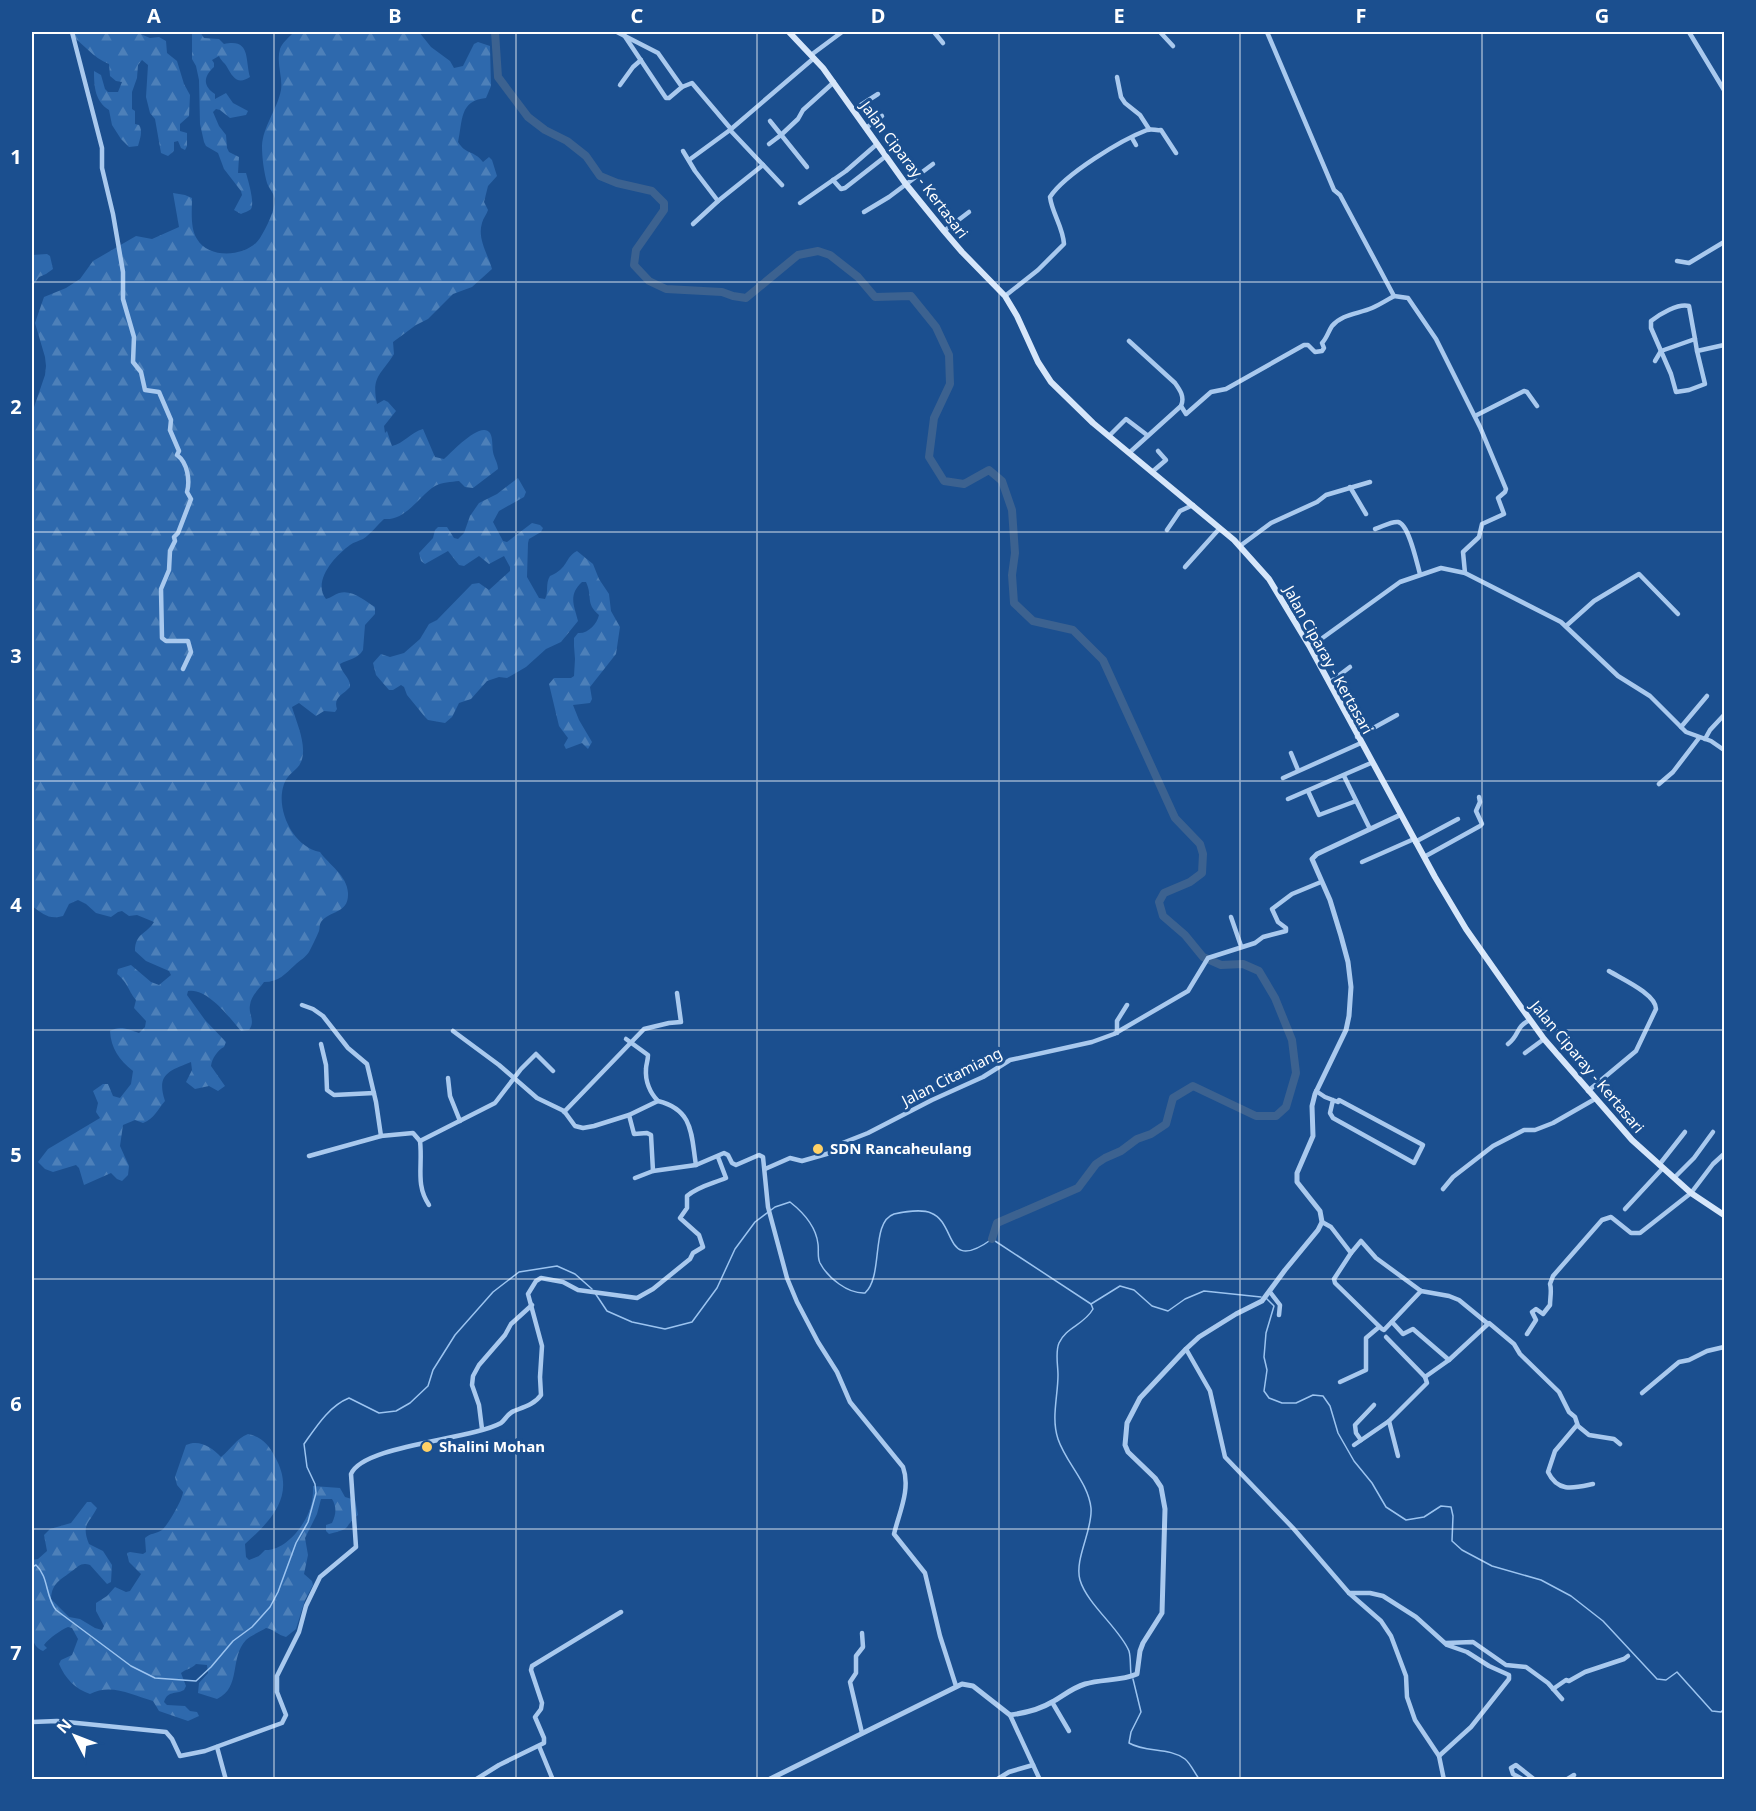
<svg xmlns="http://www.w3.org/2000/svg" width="1756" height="1811" font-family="'Noto Sans',sans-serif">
	<defs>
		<pattern id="forest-firs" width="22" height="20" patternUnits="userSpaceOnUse" patternTransform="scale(1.5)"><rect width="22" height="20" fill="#2e69ad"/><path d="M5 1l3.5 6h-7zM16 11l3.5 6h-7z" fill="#4d80b9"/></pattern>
	</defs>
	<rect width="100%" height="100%" fill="#1b4f8f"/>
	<g fill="url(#forest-firs)">
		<path d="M67 32H136L150 38 159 37 166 41 167 53 177 61 184 84 190 95 189 116 180 124V131L187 133V146L185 150 181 148 178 141 174 142V151L168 156 161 153 155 119 150 113 146 97 148 65 142 60 138 65 137 78 132 92V109L135 111V124L139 125C143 131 140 139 138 146L129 147 121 139 112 125 109 110C95 101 94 87 94 71L101 75 105 89 108 92H118L122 82 116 81 110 76 109 64C93 58 82 42 67 32Z"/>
		<path d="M192 32H200L204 38 219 39 224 44C251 38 245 60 250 77 238 85 233 78 227 67 225 63 221 61 219 56L212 60 214 63V67C203 77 203 86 215 94V99L226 93 233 103 248 111 246 115 230 118 220 110 216 109 213 112 219 126 226 135 227 148 229 152 239 157 238 173H246C248 180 255 203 251 209 249 211 243 213 241 214L234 210 242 195 241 191 224 169 218 153 206 146 204 142 200 124 199 80 196 66 192 59Z"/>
		<path d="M294 32H419L431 47 450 61 454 68 463 66 474 44 478 42 490 46 491 86 486 98C459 101 463 120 458 142 466 155 474 150 483 162L489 157 492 160 497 176 488 186 484 202 488 210C487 214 483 218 482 223 477 239 488 254 492 269L472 287 453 294 428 319 416 325 393 342 394 354C381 375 371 376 377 404L384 400 388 402 396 411 384 426 385 433 387 431 392 446C403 444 411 432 423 429L435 457 444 459C452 452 481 420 490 433 493 438 492 446 493 452 494 458 498 463 498 469L473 488 465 487 459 481C451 482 442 482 435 486 419 496 406 521 384 519 377 525 371 534 363 539 359 541 354 542 350 545 335 556 312 581 326 599 331 598 335 594 339 593 352 589 365 601 375 607V614L365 625 363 650C358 659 349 659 340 664 341 673 351 678 350 687 343 695 333 697 337 709L335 712 324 711 316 716 299 703 292 707C296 721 304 738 303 753 302 771 289 770 284 784 275 809 293 847 320 852 329 865 347 875 348 893 349 914 330 910 321 922 319 925 320 928 319 931 316 938 312 946 309 952 305 958 300 960 295 965 285 974 279 982 264 982 259 989 251 996 250 1005 248 1015 256 1020 249 1030L241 1031C230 1018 207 987 188 991L187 995 205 1020 226 1042 224 1047C218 1050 212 1058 211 1066L225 1086 218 1091 209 1086 195 1089 186 1082 192 1070 191 1062C169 1071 156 1074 165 1101 158 1109 154 1119 143 1123L135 1120 123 1125 120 1146 129 1166 128 1175 122 1181 117 1179 111 1173 84 1185 79 1168 76 1165 53 1172 45 1169 38 1162 48 1149 100 1118 96 1112 98 1103 93 1091 103 1084H108L113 1096 120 1098 131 1084 133 1071C119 1060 111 1048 110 1031 121 1025 127 1029 139 1033L145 1027 146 1021 134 1008 136 1000C127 989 129 984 117 974L118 969 131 965 151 982 159 985 171 975 169 971 146 961 135 951C135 933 147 934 154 922L137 915 129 916 122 911 118 912 111 917 96 913 86 904 78 900 69 904 63 916C49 920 43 914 32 906V413L45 375 46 366 45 357 35 323 44 297 66 288 80 279 93 261 136 236 152 239 179 227 173 193 185 195 192 198C192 211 190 228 197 239 209 260 248 257 260 238 266 228 275 211 275 199 274 194 269 188 267 183 264 172 262 158 262 146 263 126 277 110 281 90 283 77 276 63 280 49 282 43 289 37 294 32Z"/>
		<path d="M47 254 50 256 53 269 46 274 39 277 32 287V255Z"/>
		<path d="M518 478 526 492 524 497 499 511 493 522 503 541 507 542 532 523 540 525 543 528 541 532 529 539 528 543 527 577 539 598 545 599C549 592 545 584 550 576 569 568 564 558 577 551L593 564 599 579 609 594 611 611 620 627 616 654 590 687 592 699 590 703 573 705 579 720 592 742 588 749 582 743 566 749 564 745 568 738 559 726 549 684 554 678H571L574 676 575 659 574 646V638L578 633C588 634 597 624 599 615 585 603 593 597 586 582H582C568 595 574 605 578 621L561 642 546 649 526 667 507 678 499 677 487 681 471 699 459 703 452 717 445 723 428 720 425 717 407 695 404 687 401 685 393 690H389L376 675 373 663 381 654 390 657 404 653 420 639 429 624 437 620 472 584 479 583 489 590 510 571V567L504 556 489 564 479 556 464 566 459 565 448 551 425 564 421 561 419 553 433 538 435 530 438 527H447L454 538 458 539 464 533 470 516 479 503 497 494Z"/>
		<path d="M248 1434C262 1437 269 1445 275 1457 296 1494 273 1519 245 1544L246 1557 249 1560 259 1556 265 1550C287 1551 309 1521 312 1501 313 1496 313 1491 313 1486L340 1488 345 1497 355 1500 358 1515C342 1528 354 1528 329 1534L326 1531V1525L332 1523C336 1515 337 1507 332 1499H321L317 1514 305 1538 308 1555 304 1574 312 1581 313 1585 305 1600 296 1629 286 1637C278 1635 273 1629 266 1628 261 1631 250 1636 246 1640 229 1658 242 1687 217 1699L198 1693 199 1683 208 1673 207 1665 196 1664C191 1669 186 1669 181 1673L186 1686 184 1690C175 1695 168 1690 164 1702L167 1705 185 1706 190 1711 197 1712 199 1716 188 1721 159 1711 153 1701C132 1695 111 1683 90 1694 75 1689 65 1678 59 1664L61 1660 72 1655 78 1639 72 1628 68 1627C61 1630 49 1638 44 1645L47 1648 43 1651C37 1649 33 1643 32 1636V1560L38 1559 47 1551 44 1535 50 1529 71 1523 87 1502H91L97 1508C89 1524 81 1524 89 1544L103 1551 112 1565 111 1582 107 1584 90 1565C81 1562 79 1566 72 1571 61 1580 52 1582 51 1599L69 1617 80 1619 95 1628 102 1630 104 1626 96 1611V1603L107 1596 115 1587 126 1592 130 1591 141 1574 129 1562 127 1553 130 1552 143 1554 146 1552 145 1538C150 1533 156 1534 162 1530 168 1525 183 1499 183 1492L177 1485 175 1477 186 1445C199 1439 212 1447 221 1457 231 1449 236 1439 248 1434Z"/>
	</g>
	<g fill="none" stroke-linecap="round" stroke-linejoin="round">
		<g stroke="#9cc4f0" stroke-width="1.5">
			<path d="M595 1293 607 1311 632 1322 665 1329 692 1322 717 1288 735 1249 755 1222 775 1207 790 1202C804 1213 816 1226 818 1244 819 1250 817 1257 820 1263 828 1278 848 1294 865 1293 884 1276 870 1222 894 1214 903 1212 922 1209 931 1213 957 1223 944 1274 992 1239L1091 1304 1120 1286 1134 1290 1152 1306 1168 1311 1185 1299 1204 1291 1261 1297"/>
			<path d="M1266 1298 1274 1306 1266 1333 1264 1357 1267 1370 1264 1391 1269 1398 1282 1403H1296L1313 1395 1323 1396 1330 1406 1338 1433 1354 1461 1372 1483 1386 1507 1406 1520 1424 1517 1441 1506 1451 1507 1453 1516 1452 1541 1462 1550 1492 1566 1541 1580 1571 1596 1603 1621 1657 1679 1666 1680 1677 1672 1712 1711 1721 1712 1724 1709"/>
			<path d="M1091 1304 1093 1309C1084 1325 1066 1327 1059 1343 1055 1352 1058 1365 1058 1375 1058 1396 1051 1418 1058 1439 1066 1463 1088 1482 1091 1508 1093 1530 1074 1559 1080 1580 1087 1604 1120 1629 1129 1651 1131 1658 1130 1667 1131 1674"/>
			<path d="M32 1567 36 1565C49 1577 45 1596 56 1610L131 1666 155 1678 196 1681 211 1667 233 1641 252 1627 270 1607 278 1592 296 1543 308 1522 316 1493 315 1484 307 1467 304 1444C316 1427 329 1406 349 1398L379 1413 396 1411 410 1403 428 1386 433 1370 455 1335 493 1292 519 1272 557 1266 575 1274 592 1289"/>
			<path d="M1133 1679 1141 1712 1131 1732 1129 1743C1146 1753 1169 1747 1185 1759 1191 1764 1195 1774 1200 1780"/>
		</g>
		<path stroke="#3c6290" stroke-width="8" d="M495 32 498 77 528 117 545 130 567 141 586 156 600 176 617 183 652 191 664 203V210L636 250 634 265 649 281 666 289 722 292 733 296 746 298 798 255 818 251 830 255 858 277 875 297 911 296 936 327 949 355 950 384 934 418 929 457 944 481 964 484 989 470 1002 481 1012 510 1015 553 1012 575 1014 603 1033 621 1073 630 1103 660 1175 818 1200 844 1203 854 1202 873 1190 882 1164 893 1159 902 1163 916 1185 935 1203 957 1221 965 1243 964 1259 971 1275 998 1292 1040 1296 1073 1286 1107 1276 1116H1256L1193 1086 1173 1098 1166 1124 1151 1134 1137 1139 1121 1151 1105 1158 1096 1164 1078 1188 997 1223 992 1239"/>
		<g stroke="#a9c9ee" stroke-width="4.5">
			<path d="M72 32 102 148V168L113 214 123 272V299L134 337 133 362 141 372 145 390 159 392 171 420 170 430 179 451 177 455C188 463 190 481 187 492L191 499 178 533 174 537 175 541 170 551 169 570 161 589 162 638 166 641H188L191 652 183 669"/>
			<path d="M617 32 658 53 682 87"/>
			<path d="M934 32 943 43"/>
			<path d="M1160 32 1173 46"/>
			<path d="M1267 32 1334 190 1340 195 1394 296 1408 298 1436 339 1480 427 1506 489 1505 492 1498 498 1504 514 1482 524 1479 537 1463 552 1465 573"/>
			<path d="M1689 32 1724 90"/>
			<path d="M624 35 666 98H669L682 87 692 83 731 129"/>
			<path d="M811 55 842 32"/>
			<path d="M1117 77 1121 97 1125 103 1140 115 1149 129"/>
			<path d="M620 85 633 67 641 60"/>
			<path d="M853 110 878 94"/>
			<path d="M770 121 807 167"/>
			<path d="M866 128 882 116"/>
			<path d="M730 130 782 185"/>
			<path d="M1132 138 1136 145"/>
			<path d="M769 144 781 135 798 119 803 110 834 82"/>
			<path d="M683 151 695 171 718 201 693 224"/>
			<path d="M689 160 730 130 814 58"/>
			<path d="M833 180 841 189 845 188 886 156"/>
			<path d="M718 201 763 165"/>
			<path d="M800 203 846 171 877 144"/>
			<path d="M864 212 889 197 933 164"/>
			<path d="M944 231 969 212"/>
			<path d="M1677 261 1689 263 1724 242"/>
			<path d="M1005 296 1038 270 1064 244C1063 227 1052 213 1050 197 1065 174 1121 140 1147 130 1153 128 1155 131 1161 130L1176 153"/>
			<path d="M1695 339 1689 306C1678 303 1660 314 1651 321V328L1671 374 1676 392 1689 390 1705 384 1697 351"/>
			<path d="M1129 341 1175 383C1180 390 1185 397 1181 406L1186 414 1211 392 1226 389 1304 345H1308L1315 352 1322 351 1324 348 1322 343C1327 338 1328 332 1332 326 1342 314 1358 314 1372 308 1379 305 1387 300 1394 296"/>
			<path d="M1655 361 1661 351 1695 339 1697 351 1724 345"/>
			<path d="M1475 416 1524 391 1527 392 1537 406"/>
			<path d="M1109 436 1126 419 1147 435"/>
			<path d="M1129 453 1181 406"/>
			<path d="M1152 472 1166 460 1158 451"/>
			<path d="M1350 487 1366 514"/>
			<path d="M1375 529C1382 527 1391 521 1398 522 1409 524 1417 564 1420 574"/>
			<path d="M1167 530 1180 511 1193 505"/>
			<path d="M1240 546 1271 523 1317 502 1326 495 1370 482"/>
			<path d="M1185 567 1220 528"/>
			<path d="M1566 626 1594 601 1639 574 1678 614"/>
			<path d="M1310 647 1400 582 1441 568 1465 573 1561 622 1618 676 1650 696 1686 732 1711 741 1724 750"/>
			<path d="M1329 683 1350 667"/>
			<path d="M1681 727 1707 696"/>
			<path d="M1357 737 1397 715"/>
			<path d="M1705 739 1710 730 1724 715"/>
			<path d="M1291 753 1298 770"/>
			<path d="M1344 776 1370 829"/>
			<path d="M1283 778 1361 743"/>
			<path d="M1659 784 1673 772 1699 738"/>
			<path d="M1308 791 1319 815 1356 801"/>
			<path d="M1288 799 1371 763"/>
			<path d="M1415 842 1458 819"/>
			<path d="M1424 857 1480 826 1482 824 1476 811 1480 802 1479 797"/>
			<path d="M1362 862 1414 839"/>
			<path d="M1231 917 1241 946"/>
			<path d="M302 1005 313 1009 323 1016 348 1048 367 1064 376 1102 381 1136"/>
			<path d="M453 1031 499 1065 537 1098 564 1111 575 1126 583 1128 594 1126 629 1115"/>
			<path d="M1117 1033V1021L1127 1005"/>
			<path d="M626 1039 648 1055C648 1061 646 1064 646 1069 645 1081 650 1093 658 1101L629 1115 634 1134 647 1133 651 1135 653 1171"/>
			<path d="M321 1044 326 1065 327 1090 334 1095 374 1093"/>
			<path d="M1508 1044C1520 1035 1515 1027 1530 1020"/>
			<path d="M1525 1053 1544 1039"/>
			<path d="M448 1078 450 1096 460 1121"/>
			<path d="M1316 1091 1325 1097 1338 1102 1339 1100 1423 1145 1414 1163 1333 1118 1330 1113 1333 1100"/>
			<path d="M1588 1091 1636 1051 1656 1009C1656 994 1622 979 1609 971"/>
			<path d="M658 1101C694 1110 691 1135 696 1165"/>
			<path d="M564 1112 644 1029 669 1023 681 1022 677 993"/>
			<path d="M420 1141C423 1166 415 1184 429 1205"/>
			<path d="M309 1156 381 1136 413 1133 420 1141 495 1103 521 1069 536 1054 553 1071"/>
			<path d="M1659 1165 1685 1132"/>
			<path d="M765 1169 790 1158 802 1161 830 1153 840 1144 868 1133 932 1100 983 1077 1010 1060 1092 1042 1114 1034 1188 991 1208 958 1255 943 1263 937 1286 931V928L1278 922 1272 909 1292 894 1321 882"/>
			<path d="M635 1178 653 1171 696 1165 724 1153 728 1155 732 1163 736 1165 759 1155 763 1157 768 1207 787 1278 797 1302 818 1342 837 1372 850 1402 903 1467C911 1489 899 1513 894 1534L925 1573 940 1636 956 1686"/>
			<path d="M1674 1178 1694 1158 1713 1132"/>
			<path d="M1443 1189 1453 1177 1493 1146 1524 1130H1535L1553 1123 1595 1099"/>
			<path d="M1625 1209 1663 1168"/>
			<path d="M1322 1222 1331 1227 1351 1253 1334 1279 1335 1283 1382 1329 1384 1330 1421 1291"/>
			<path d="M1351 1253 1361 1241 1376 1258 1421 1291 1449 1296 1459 1300 1487 1323"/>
			<path d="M1270 1292 1280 1305 1279 1315"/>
			<path d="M1392 1322 1403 1334 1413 1329 1449 1360 1489 1323 1514 1344 1520 1354 1559 1392 1569 1412 1575 1417 1578 1426 1589 1435 1614 1439 1620 1444"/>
			<path d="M1527 1334 1536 1320 1532 1312 1536 1309 1543 1314 1550 1305C1550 1298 1552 1290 1550 1284L1553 1276 1602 1220 1611 1217 1631 1233H1640L1691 1193 1713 1164 1724 1154"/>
			<path d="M1386 1337 1425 1377 1449 1360"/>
			<path d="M1186 1349 1210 1391 1225 1457 1293 1528 1349 1593 1381 1621 1391 1636 1406 1676 1407 1697 1415 1720 1439 1756 1444 1780"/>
			<path d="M1340 1382 1366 1370V1338L1379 1327"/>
			<path d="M1642 1393 1679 1362 1689 1360 1707 1351 1724 1347"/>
			<path d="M1577 1425 1555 1451 1548 1472C1558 1493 1574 1488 1593 1484"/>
			<path d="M482 1429 479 1405 472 1385 473 1376 479 1365 505 1335 511 1324 532 1305"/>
			<path d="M1361 1440 1356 1433 1355 1425 1374 1405"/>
			<path d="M1354 1445 1389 1421"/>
			<path d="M1398 1456 1389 1421 1427 1383 1425 1377"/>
			<path d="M1349 1593H1370L1383 1596 1416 1617 1447 1645 1467 1652 1489 1666 1509 1675V1679L1471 1727 1439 1756"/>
			<path d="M862 1633 863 1647 856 1656V1673L850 1682 862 1733"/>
			<path d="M1446 1643 1473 1642 1506 1665 1526 1667 1548 1683 1562 1699"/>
			<path d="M1553 1689 1566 1680 1569 1681 1585 1672 1624 1659 1628 1656"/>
			<path d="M1052 1702 1069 1731"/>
			<path d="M1010 1715 1040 1780"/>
			<path d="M32 1722 57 1721 166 1732 172 1739 180 1756 205 1751 282 1723 286 1715 277 1692V1676L299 1632 306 1606 320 1577 356 1547 351 1474C363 1445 470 1440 501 1423 506 1419 508 1413 514 1411 524 1407 535 1404 541 1395L540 1377 542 1346 528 1294 536 1281 541 1278 563 1282 578 1290 637 1298 653 1289 690 1259 693 1253 703 1247 699 1235 680 1218 687 1208V1196C699 1186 712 1184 726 1178L718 1157"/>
			<path d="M539 1746 553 1780"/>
			<path d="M217 1747 226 1780"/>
			<path d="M475 1780 499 1765 544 1743V1738L535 1717 541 1709 542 1703 531 1670 532 1666 621 1612"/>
			<path d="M996 1780 1009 1772 1033 1765"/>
			<path d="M1524 1780 1513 1774 1511 1768 1516 1765 1535 1780"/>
			<path d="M1566 1780 1574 1775"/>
		</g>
		<path stroke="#a9c9ee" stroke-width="5" d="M768 1780 962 1684 973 1686 1010 1715C1025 1713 1039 1710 1052 1702 1063 1696 1072 1688 1085 1684 1102 1679 1121 1681 1137 1674L1140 1651 1143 1643 1162 1613 1165 1509 1161 1487 1155 1478 1128 1452 1125 1445 1127 1423 1140 1398 1186 1349 1199 1337 1236 1314 1262 1301 1285 1270 1318 1230 1322 1222 1320 1211 1297 1182V1173L1313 1136 1312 1106 1315 1094 1346 1030 1349 1016 1351 987 1348 962 1341 936 1330 900 1312 859 1317 854 1400 815"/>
		<path stroke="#d6e6fa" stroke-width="6" d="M789 32 823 68 905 183 944 231 962 252 1005 296 1017 316 1038 362 1051 382 1093 423 1234 540 1269 579 1310 647 1435 877 1466 929 1518 1003 1544 1039 1632 1140 1691 1193 1724 1215"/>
	</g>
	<path fill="none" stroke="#fff" stroke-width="1.5" stroke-opacity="0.55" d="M274 32V1780M516 32V1780M757 32V1780M999 32V1780M1240 32V1780M1482 32V1780M32 282H1724M32 532H1724M32 781H1724M32 1030H1724M32 1279H1724M32 1529H1724"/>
	<g fill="#ffd166" stroke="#1b4f8f" stroke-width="2">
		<circle cx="818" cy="1149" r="6"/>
		<circle cx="427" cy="1447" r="6"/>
	</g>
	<g text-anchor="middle" stroke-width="6" stroke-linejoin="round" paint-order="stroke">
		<g font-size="15" fill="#fff" stroke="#1b4f8f">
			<text transform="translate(914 170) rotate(53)" y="5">Jalan Ciparay - Kertasari</text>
			<text transform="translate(1328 660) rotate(61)" y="5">Jalan Ciparay - Kertasari</text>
			<text transform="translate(1587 1067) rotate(50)" y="5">Jalan Ciparay - Kertasari</text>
			<text transform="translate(952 1077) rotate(-27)" y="5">Jalan Citamiang</text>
		</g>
		<g font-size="15" font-weight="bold" fill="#fff" stroke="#1b4f8f" text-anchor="start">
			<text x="830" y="1154">SDN Rancaheulang</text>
			<text x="439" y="1452">Shalini Mohan</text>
		</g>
	</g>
	<rect width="1756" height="1811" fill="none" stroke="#1b4f8f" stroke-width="66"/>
	<g transform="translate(75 1736) rotate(312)" stroke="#1b4f8f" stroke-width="4.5" paint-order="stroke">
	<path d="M0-4.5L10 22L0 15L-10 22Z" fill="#ffffff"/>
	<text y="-9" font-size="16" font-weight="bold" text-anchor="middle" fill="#ffffff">N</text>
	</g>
	<rect x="33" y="33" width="1690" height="1745" fill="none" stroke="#fff" stroke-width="2"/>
	<g font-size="20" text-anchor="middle" font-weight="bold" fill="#fff">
		<text x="154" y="23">A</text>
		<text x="395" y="23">B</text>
		<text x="637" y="23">C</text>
		<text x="878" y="23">D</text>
		<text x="1119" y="23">E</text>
		<text x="1361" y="23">F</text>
		<text x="1602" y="23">G</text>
		<text x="16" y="164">1</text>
		<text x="16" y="414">2</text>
		<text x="16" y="663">3</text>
		<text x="16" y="912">4</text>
		<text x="16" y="1162">5</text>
		<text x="16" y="1411">6</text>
		<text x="16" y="1660">7</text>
	</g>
</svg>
